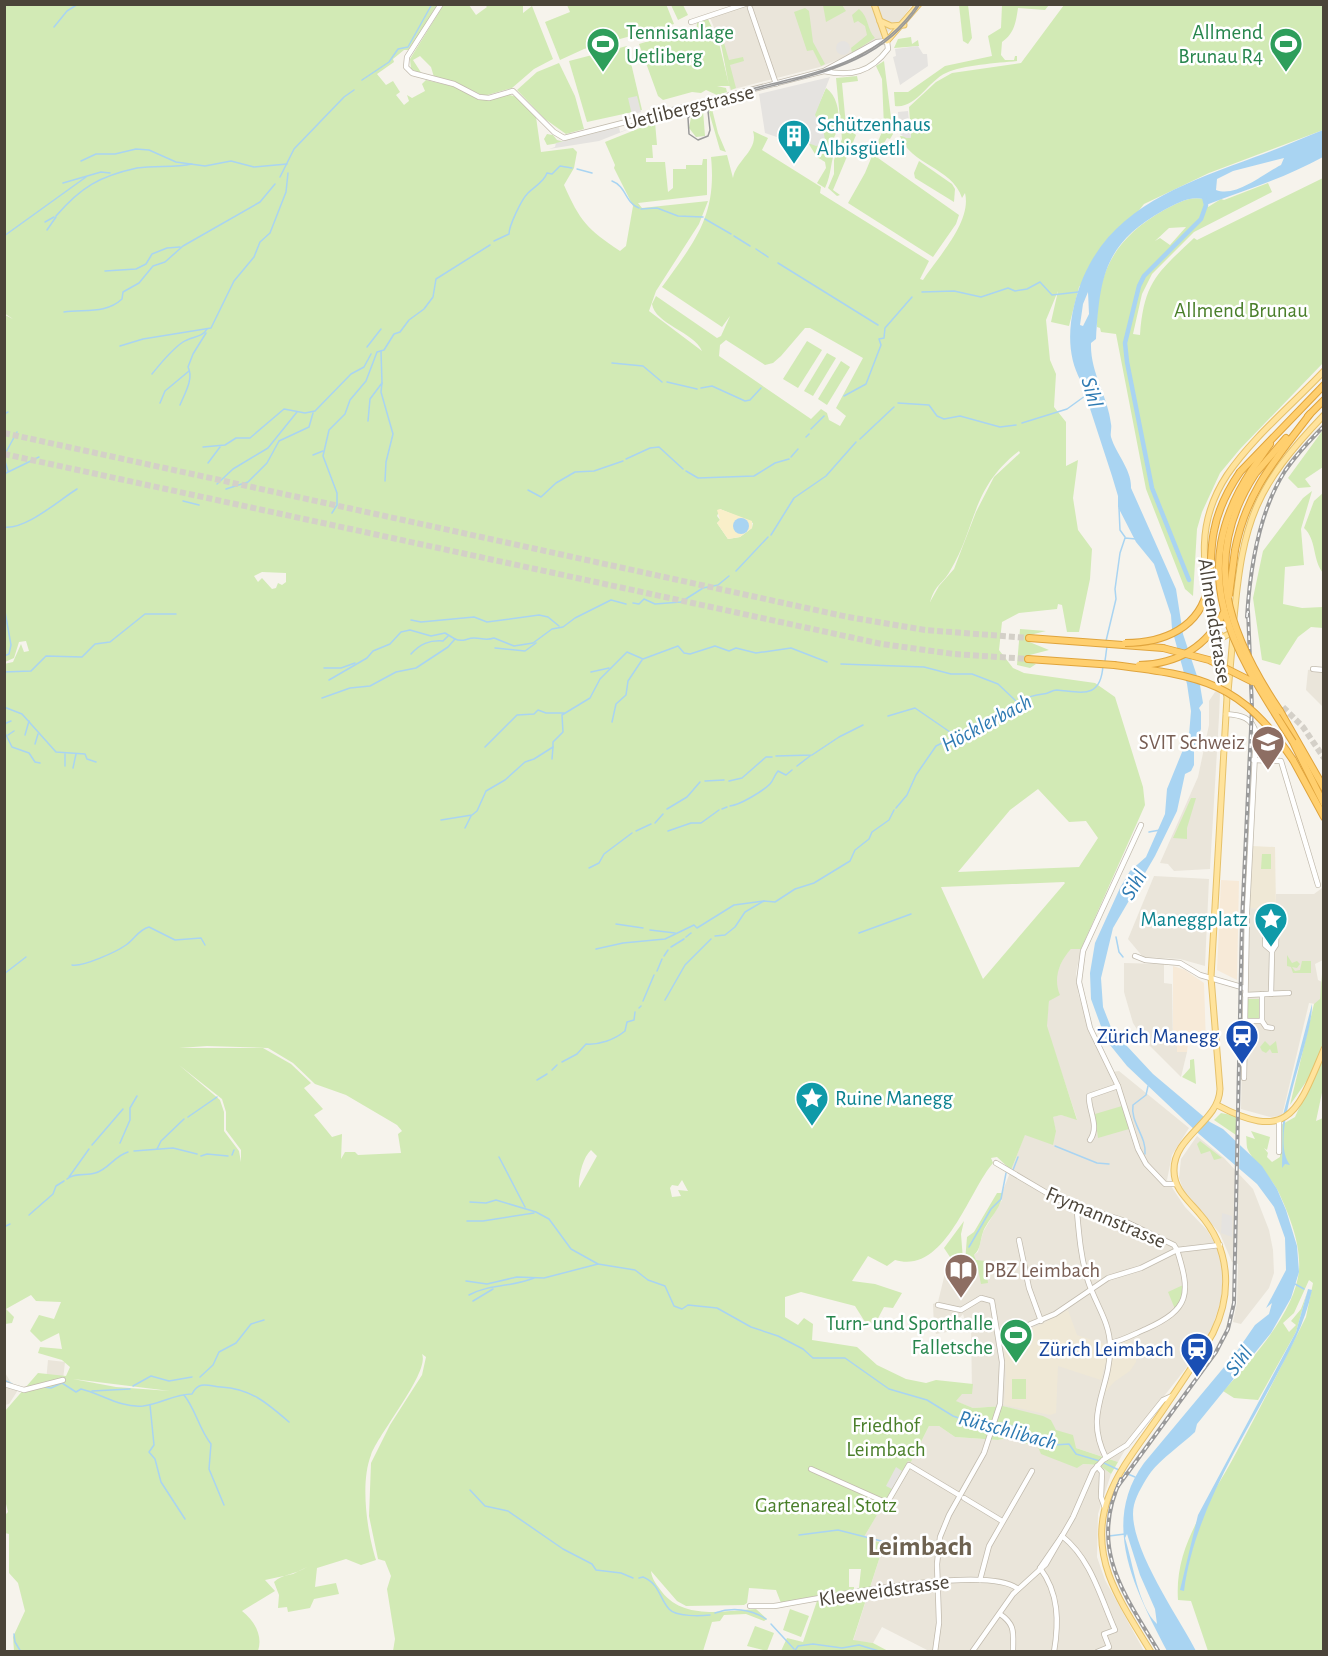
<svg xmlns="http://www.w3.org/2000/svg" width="1328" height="1656" font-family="'Alegreya Sans',sans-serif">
	<rect width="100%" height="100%" fill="#f6f3ec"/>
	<g fill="#eae5da">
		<path d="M730 5H912L901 20 883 37 842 58 820 67 730 90 721 44 710 18 732 11Z"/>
		<path d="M1313 669 1323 670V707L1306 690 1308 670Z"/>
		<path d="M1217 689 1220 693 1219 717 1210 869 1174 871 1168 864 1160 863 1198 777 1209 725V701Z"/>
		<path d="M1154 876 1209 879 1205 966 1180 959 1143 957 1128 939Z"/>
		<path d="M1322 888 1323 960 1315 964 1318 980 1322 982 1320 1000 1315 1004 1309 1003 1282 1116 1270 1117 1241 1109 1243 1018 1248 1017 1249 908 1276 909V894H1314Z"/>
		<path d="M1071 949H1081L1076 973 1078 993 1089 1030 1112 1072 1119 1071 1189 1128 1172 1155 1167 1180 1185 1207 1207 1230 1218 1249 1223 1273 1221 1300 1211 1331 1194 1358 1135 1433 1118 1462 1076 1448 1055 1430 1051 1420 1003 1406 973 1408 955 1401 961 1394 972 1393 971 1323 965 1321 963 1314 947 1332 936 1334 934 1328 933 1304 938 1302 947 1265 976 1261 974 1255 978 1252 983 1232 1002 1200V1193L1025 1134 1056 1131 1052 1117 1061 1115 1077 1119 1046 1026 1049 1001 1056 986 1057 973 1064 956Z"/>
		<path d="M1124 963 1164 964V983L1172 984 1173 1044H1177V1052H1187L1181 1077 1144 1040 1133 1023 1124 992Z"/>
		<path d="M1197 1136 1224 1158 1253 1189 1269 1230 1273 1250 1274 1273 1269 1288 1241 1324 1233 1322 1237 1303 1238 1264 1232 1262 1220 1234 1183 1189 1179 1178 1181 1159Z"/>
		<path d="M48 1360 65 1362 63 1380 18 1390 9 1404 5 1405 4 1371 13 1386 18 1389 46 1382Z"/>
		<path d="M929 1426H939L955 1437 997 1440 1006 1438 1038 1447 1082 1464 1099 1465 1111 1474 1098 1514 1097 1557 1105 1580 1144 1651H929L882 1627 873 1643 853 1641 884 1544 864 1537 908 1460 911 1462Z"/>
	</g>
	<g fill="#f7ead8">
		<path d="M1221 880 1239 881 1237 980 1217 970Z"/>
		<path d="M1173 966 1185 970 1204 983 1206 1044H1188L1187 1052H1177V1044H1173Z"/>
	</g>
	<g fill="#efe8d6">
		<path d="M1251 846 1275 847 1276 909 1249 908Z"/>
		<path d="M1068 1310 1077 1335 1107 1345V1358L1101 1380 1058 1366 1056 1413 1050 1415 1004 1405 1006 1376 1004 1344 1007 1338 1042 1324Z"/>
		<path d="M1129 1339 1136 1354V1362L1130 1371 1114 1382 1103 1395 1113 1347Z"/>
	</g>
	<g fill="#d2eab5" fill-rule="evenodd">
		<path d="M444 4 469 5 476 15 487 7 485 5H523V13L532 6 553 59 534 69 512 88 484 96 455 82 434 77 431 67 420 56 413 60 422 74 411 69 410 59Z"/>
		<path d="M666 4 674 24 584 49 560 60 545 22 570 12 567 5Z"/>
		<path d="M5 5H440L408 50H404L393 59 394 62 377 74 386 85 393 81 400 92 396 95 404 105 409 101 407 95 412 98 425 91 422 84 426 80 456 87 480 100 506 94 517 97 536 117 541 152 573 148 577 152 574 168 564 185C580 221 587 229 620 251L626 246 633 206 614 168 615 165 605 142 655 122 657 145H652L653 158H646V162H665L668 192 673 188V169H686V165H702L703 159H707V195L638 203 642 208 708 201 699 224 656 291 649 311 702 351C694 332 655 324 652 304L656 296 717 338 721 336 730 316 722 327 662 287C695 241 717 216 711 157L727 155 733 178C736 160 759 150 753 131L768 138 762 150 821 187 820 193 929 261 920 279 923 280C938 257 972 222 965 193L962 198C952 167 910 165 900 136L911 137 909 107 936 82 952 73 1021 63 1064 5H1323V130L1209 173 1144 204 1079 287 1069 326 1051 322 1058 291 1046 320 1050 360 1056 374 1054 407 1066 422V466L1078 460 1073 498 1078 530 1092 549 1090 579 1079 632H1067L1062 605 1058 604 1057 609 1019 613 1002 622 999 650 1013 668 1024 673 1095 683 1115 697 1143 787 1145 805 1081 949H1071C1059 962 1053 979 1060 995L1049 1001 1047 1026 1077 1120 1061 1115 1053 1117 1056 1131 1053 1145 1025 1135 1011 1170 997 1157 991 1158 993 1163C968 1192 945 1275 895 1260L887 1266 868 1256 852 1281 875 1284 902 1293 893 1308 884 1307 875 1324 865 1322 855 1306 801 1292 785 1297V1317L798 1325 804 1318 813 1324 812 1340 857 1347 877 1365 906 1379 926 1383 936 1380 973 1384 972 1394H962L956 1401 973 1408 1003 1406 1043 1416 1051 1420 1056 1430 1073 1435 1076 1448 1118 1462 1111 1474 1099 1465 1083 1464 1077 1468 1041 1454 1038 1447 1006 1438 998 1440 955 1437 939 1426H929L911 1462 908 1461 887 1498 883 1500 809 1467 884 1503 864 1537 884 1544 853 1640 873 1643 888 1651H781L787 1638 803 1642 817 1601 858 1597 861 1569H849V1587H854V1590L781 1603 776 1590 749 1588 747 1603 744 1605 686 1606 677 1601 651 1571C652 1580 657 1585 662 1592 684 1620 724 1611 756 1609L767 1619 764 1621 746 1614 724 1615 720 1621 712 1622 703 1651H393L395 1639 387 1589 391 1576 385 1561 378 1559 369 1516 371 1463 390 1425 422 1375 426 1357 422 1354C430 1372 379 1433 371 1455 360 1483 367 1532 376 1560L361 1565 346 1559 317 1568 315 1587 336 1583 339 1594 314 1599 310 1608 288 1612 287 1607 278 1608 279 1595 274 1582C282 1574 297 1574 307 1567L293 1574 265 1580 275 1591 242 1611C255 1621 263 1636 258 1651H14L13 1637 25 1611 18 1583 9 1573V1534L5 1533V1515L8 1512 4 1496 5 1411 38 1373 66 1376 70 1367 62 1360 38 1353 40 1347 62 1349 59 1333 41 1342 30 1331 39 1315 54 1319 61 1302 36 1301 31 1295 6 1309 14 1317 12 1323 5 1324 4 664 13 662 21 644 24 652 29 651 26 641 19 642 14 658 5 662V315L13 319 4 313ZM805 328H810L863 358 836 408 846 416 840 426 829 420 827 413 821 409 811 419 719 356 720 345 726 340 765 365 773 363 781 356ZM1019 451 1020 453 994 477 976 512 954 569 939 586 930 602C936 583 942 585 950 571 977 526 971 488 1019 451ZM720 509 753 523 752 528 740 537 728 539 717 523 720 520 717 516ZM262 572 286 573V582L282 585 278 583 276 588 272 589 262 578 258 582 254 576ZM1038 789 1069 822 1086 821 1098 838 1079 867 958 872 1010 810ZM1064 882 1065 883 983 979 941 887ZM207 1046 268 1048 293 1063 315 1084 346 1095 397 1125 402 1131 398 1134 401 1153 358 1155 355 1152H345L341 1159 342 1134 332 1137 314 1115 323 1109 304 1088 311 1083 291 1064 263 1048H179ZM179 1065 222 1099 226 1112V1130L241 1150V1162L239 1151 224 1131V1112L220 1100ZM591 1150 597 1156 579 1188C578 1177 583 1157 591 1150ZM682 1180 688 1191 678 1190 681 1196 672 1197 670 1188 672 1185 678 1186ZM73 1379 170 1391 116 1387Z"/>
		<path d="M671 5H683L688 15 678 20Z"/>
		<path d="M823 5H842L846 11 826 22Z"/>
		<path d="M959 5H968L972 38 968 44 963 41Z"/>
		<path d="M1002 5H1049L1045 10 1018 8C1016 21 1015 33 1002 42L1001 55 1005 60H1014L1015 56H1017V61C997 63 963 65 946 73 928 81 916 109 895 106L894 92H908L945 66 992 56 988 36 1001 28Z"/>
		<path d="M805 8 809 11 813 42 825 64 821 66 813 50 807 51 794 12Z"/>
		<path d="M859 9C869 17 867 30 875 38L852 53 851 48 867 35 865 26 858 21 854 23 852 15Z"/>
		<path d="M708 19 719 43 729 85 721 44 724 43 729 60 743 57 744 61 730 65 736 88 731 90 730 86H717L726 88 727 92 717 95 706 90 701 93 692 92 663 100 658 96 639 44 692 28 696 37 697 23Z"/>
		<path d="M911 37 912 44 918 40 919 46 894 48 898 39Z"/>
		<path d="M627 46 642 110 587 122 569 61Z"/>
		<path d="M884 61 893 134 890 139 887 138 884 143 886 145 878 158 959 215 956 224 933 257 848 203 865 173 884 127 882 79 876 66Z"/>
		<path d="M559 63 575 96 584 129 566 134 545 119 517 90 537 72Z"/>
		<path d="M857 76 858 81 842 83 846 126 856 135 833 190 840 195 837 196 828 188 834 174V160L842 139 836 78Z"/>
		<path d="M826 88C846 102 842 148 815 154L807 141 819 146 814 115Z"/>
		<path d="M712 109 718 133 726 152 720 150 709 112Z"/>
		<path d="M703 110 705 136 696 137 689 128 692 112Z"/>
		<path d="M547 134 553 135 557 140 565 142 547 145 544 139Z"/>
		<path d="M835 144 837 146C830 160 832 174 825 188L817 183 826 168 825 162 817 157Z"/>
		<path d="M919 161 952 184 955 189 954 202 915 178 914 173Z"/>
		<path d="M1323 178V363L1240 449 1220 473 1202 512 1197 529 1193 596 1185 589 1146 489 1116 334 1101 332 1100 328 1097 327C1096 272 1116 237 1164 210 1176 204 1189 196 1203 199L1208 207 1221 199 1224 200 1268 183 1272 192 1194 232 1152 274 1142 294 1133 334 1140 335C1144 282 1157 273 1194 238L1197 240ZM1186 227 1170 245 1160 238 1155 241 1169 228Z"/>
		<path d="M807 341 822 350 798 388 783 379Z"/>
		<path d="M827 353 836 358 813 396 804 391Z"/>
		<path d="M841 361 850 367 827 405 818 399Z"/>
		<path d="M1323 430V467L1305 479 1311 487 1298 488 1288 478Z"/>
		<path d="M1312 491 1301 529 1304 565 1285 567 1283 604 1302 608 1323 607V628L1311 627 1298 637 1280 665 1262 660 1253 598 1263 551 1303 498Z"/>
		<path d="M1323 493V573C1312 559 1317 540 1304 528L1314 501Z"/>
		<path d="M1020 629 1046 631 1026 636 1027 641 1049 650 1026 656 1025 661 1036 664 1030 668 1017 665Z"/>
		<path d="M1191 798H1196L1187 828V839L1173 838Z"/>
		<path d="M1262 854H1271V869H1261Z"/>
		<rect x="1268" y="919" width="6" height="23"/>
		<path d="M1287 955 1292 963 1297 961 1300 964 1297 968 1292 967 1295 971 1300 970 1302 961H1311V973H1293L1291 967 1287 966Z"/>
		<path d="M1323 962V1047L1308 1079 1290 1105 1314 1004 1320 999Z"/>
		<path d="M1248 999H1261L1260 1018H1248Z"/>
		<path d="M1265 1041 1270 1046 1276 1041 1278 1053H1272L1270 1049 1266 1053 1262 1051 1260 1047Z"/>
		<path d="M1194 1059 1196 1084 1182 1077 1190 1068V1060Z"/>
		<path d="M1320 1062H1323V1088L1316 1121 1323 1118V1651H1208L1191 1601 1178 1600C1174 1543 1211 1501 1236 1453 1257 1414 1277 1375 1297 1335L1306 1317 1313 1283 1309 1280 1294 1313 1283 1323 1289 1332 1296 1325 1291 1321 1301 1309 1307 1293 1296 1332 1258 1400 1234 1398 1223 1391C1250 1362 1296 1311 1299 1270 1301 1244 1289 1214 1278 1191 1271 1177 1252 1160 1248 1150 1246 1146 1247 1140 1246 1136L1255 1139 1251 1131 1270 1137 1267 1150 1264 1148 1268 1153 1267 1157 1272 1162 1280 1157 1281 1125 1295 1117Z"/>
		<path d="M1122 1106 1129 1129 1098 1138 1095 1114Z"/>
		<path d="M1221 1113 1237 1116 1236 1135 1214 1120Z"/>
		<path d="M1200 1141 1222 1158 1214 1160 1210 1151 1201 1154 1197 1144Z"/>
		<path d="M997 1193H1002C1003 1207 988 1219 983 1232 980 1240 981 1249 974 1255L976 1260 985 1261 988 1283 981 1284 977 1264 950 1273 951 1268 965 1262 967 1237 974 1232Z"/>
		<path d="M964 1221 961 1234 963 1260H952L944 1248Z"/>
		<path d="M1183 1285 1182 1297 1175 1309 1168 1292Z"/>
		<rect x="1012" y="1379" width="14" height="20"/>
		<path d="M790 1609 809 1616 801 1637 783 1630Z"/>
		<path d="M755 1626 774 1633 767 1651 747 1646Z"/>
	</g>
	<path fill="#f9efc9" d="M720 509 752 521V528L740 537 728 539 717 523 720 520 717 510Z"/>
	<g fill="#e5e3e0">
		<circle cx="843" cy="48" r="7"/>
		<path d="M918 46 923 54H927L928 66 900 85 893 57 896 56 895 49Z"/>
		<path d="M830 77 815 115 823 128 825 140 823 144 816 146 803 141 800 145 765 133 759 94Z"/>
		<path d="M637 96 641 112 632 115 628 98Z"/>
		<path d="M908 111 911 138H906L900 134 898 112Z"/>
		<path d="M654 119 599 141 549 149 555 147 556 143 619 127 620 132Z"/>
		<path d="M1222 1213 1232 1216V1237L1221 1233Z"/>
		<path d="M896 1467 902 1471 892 1489 886 1486Z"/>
	</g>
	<g fill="#a9d4f2" fill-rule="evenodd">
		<path d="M1323 130V157C1285 178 1245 190 1206 205L1203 199C1189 196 1176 204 1164 210 1105 243 1100 275 1096 339L1091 343C1090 373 1108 396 1111 424 1112 428 1110 433 1111 437 1116 454 1132 470 1131 488L1176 589 1183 634 1200 685 1203 703 1199 708 1201 712V729L1194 748V765L1191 771 1185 774 1177 811 1155 856 1113 928 1101 978 1103 1007 1112 1030 1153 1074 1210 1122 1223 1129 1262 1166 1277 1189 1286 1210 1297 1246 1299 1272 1291 1298 1271 1333 1197 1424 1195 1432C1182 1444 1161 1459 1151 1472 1144 1482 1137 1494 1134 1505 1125 1542 1180 1619 1196 1651H1167C1137 1593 1099 1525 1144 1463L1235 1354 1255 1325 1269 1314 1272 1303 1266 1308 1286 1270 1285 1238 1274 1207 1257 1184 1199 1134 1127 1066 1106 1040 1091 999 1090 973 1095 943 1120 888 1130 871 1146 857 1165 814 1167 789 1189 735 1191 711 1187 684 1172 629 1171 615 1154 564 1136 542 1118 507V496L1112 476 1081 381C1068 358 1068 331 1074 306 1096 212 1175 187 1255 157 1278 149 1301 139 1323 130ZM1284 158 1281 165C1263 174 1236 198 1216 190L1217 179 1233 171ZM1088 292 1089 314 1083 326 1080 325 1083 304ZM1127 1534 1140 1575 1155 1609 1157 1624C1138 1606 1133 1563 1125 1538Z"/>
		<circle cx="741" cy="526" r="8"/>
		<path d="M1312 1004C1313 1041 1267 1136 1290 1165L1285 1164 1282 1168 1283 1115Z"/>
		<path d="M1308 1289 1312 1290C1305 1324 1289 1352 1273 1382 1237 1449 1194 1515 1184 1591L1180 1590 1198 1515 1296 1332Z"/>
	</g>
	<path fill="#f6f3ec" d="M1236 1135 1240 1139 1239 1172 1235 1167Z"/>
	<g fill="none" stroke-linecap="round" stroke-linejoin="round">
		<g stroke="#a9d4f2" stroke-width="1.5">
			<path d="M54 27 67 11 78 4"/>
			<path d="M362 80 389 62 398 49 408 47 432 4"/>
			<path d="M81 161 96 154H115L136 149 149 150 176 162 205 166 231 161 254 167 287 164"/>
			<path d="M577 169 592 173"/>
			<path d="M280 177 294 149 344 97 354 90"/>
			<path d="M612 181C626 186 626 204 639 208"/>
			<path d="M63 183 101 172 110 173"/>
			<path d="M641 209 657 208 678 216 703 217"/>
			<path d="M56 216C81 187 100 176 137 168 156 165 174 168 192 164"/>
			<path d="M705 219 731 234"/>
			<path d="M45 222 54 217"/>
			<path d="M47 230 56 217"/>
			<path d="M4 236 86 177"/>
			<path d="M734 236 750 246"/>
			<path d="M494 241 509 234C509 226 521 200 528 193 534 187 544 182 547 173L552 174 560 166 572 168"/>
			<path d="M756 249 768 257"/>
			<path d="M778 263 878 325"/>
			<path d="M105 271 136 269 146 264 152 254 167 248 180 247"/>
			<path d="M922 292 954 291 981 297 1008 288 1015 291 1027 289 1040 282 1052 295 1078 292"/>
			<path d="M64 312C85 309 106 314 122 299L123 292 139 283 153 266 165 262 183 246 260 202 275 184"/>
			<path d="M120 346 143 339 211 328 234 281 254 257 260 242 270 233 286 192 288 173"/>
			<path d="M367 347 381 329"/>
			<path d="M612 363 643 366 662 382"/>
			<path d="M152 374C161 363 171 350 183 342 192 336 202 338 207 329"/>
			<path d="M667 382 697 389"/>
			<path d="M382 383 381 392 393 434 386 462 385 481"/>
			<path d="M701 388 712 386 745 401 750 400 761 388"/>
			<path d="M844 396 866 384 881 345 879 339 884 338 885 328 912 297"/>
			<path d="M160 403 165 391 189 371"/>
			<path d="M898 403 929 405 937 416 944 419 960 416 1000 427 1016 425"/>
			<path d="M180 405C185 393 194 378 188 367L193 354 206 333"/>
			<path d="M4 414 8 412"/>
			<path d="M368 421 370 399 382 383 381 351"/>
			<path d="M1022 423 1067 409 1085 396"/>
			<path d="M811 429 824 416"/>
			<path d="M806 437 809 434"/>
			<path d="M860 439 894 407"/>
			<path d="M4 443V455"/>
			<path d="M203 447 225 445 236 438H250L284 409 305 413 315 411 351 374 364 367 371 354"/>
			<path d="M6 452 17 432"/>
			<path d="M313 455 323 451"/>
			<path d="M791 457 798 449"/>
			<path d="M4 458 8 471"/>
			<path d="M626 459 650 448 659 447 683 469"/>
			<path d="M208 463 220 447"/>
			<path d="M686 471 698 478 754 476 775 463 789 459"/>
			<path d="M4 474 39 457"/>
			<path d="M217 484 233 469 268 448 297 412"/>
			<path d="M226 489 248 482 267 463 279 441 309 427 313 413"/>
			<path d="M528 490 541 497 556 483 575 472 594 471 623 461"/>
			<path d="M183 501 199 505"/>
			<path d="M1119 508 1120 530 1125 537"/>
			<path d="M332 513 337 505V493L323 456 329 430 345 414 350 400 366 381 377 352 384 350 394 334 400 332 409 320 424 309 433 297 436 279 490 245"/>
			<path d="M4 527C26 530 59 500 77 489"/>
			<path d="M771 535 794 498 826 476 856 442"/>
			<path d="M736 571 768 537"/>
			<path d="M633 603 639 604 644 599 655 604 681 602 703 588 718 585 729 576"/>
			<path d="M4 606 11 645 9 654 4 656"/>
			<path d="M411 620 421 622 474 617 487 622 539 615 548 617 559 626"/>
			<path d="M1106 641 1116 599 1115 589 1120 553 1125 538 1136 539"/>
			<path d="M495 648 525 651 536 643"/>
			<path d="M411 654C420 644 429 640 443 641L448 636"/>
			<path d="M1105 661 1107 646"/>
			<path d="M841 664 924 667 951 674H972L998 684 1017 702"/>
			<path d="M324 668H341L355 663"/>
			<path d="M4 672 31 671 46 656 82 657 95 644 110 642 145 614H176"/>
			<path d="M591 672 609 668"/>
			<path d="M329 680 367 658 373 651 390 644 401 632 410 630 431 636 445 633 455 639"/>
			<path d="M322 698 350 688 370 686 396 672 416 668 448 647 455 639C463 643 466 638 474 638 483 638 485 641 494 638L514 646 533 643 552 629 563 627 575 618 611 600 626 604"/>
			<path d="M4 707 22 714 56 752 85 754 87 759 96 762"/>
			<path d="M888 716 915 708 950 732 959 734"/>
			<path d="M612 722 616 704 626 695 628 681 642 660"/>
			<path d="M4 724 11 721"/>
			<path d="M4 731 12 747 29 753 35 762 40 763"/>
			<path d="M8 735 14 731"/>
			<path d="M25 735 29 721"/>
			<path d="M35 744 38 734"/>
			<path d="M485 747 517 715 534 714 538 710 546 713H564"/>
			<path d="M776 756 812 755 839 737 863 725"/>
			<path d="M552 759 553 747"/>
			<path d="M65 766V754"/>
			<path d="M797 766 810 756"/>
			<path d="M73 768 76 754"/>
			<path d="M705 781 724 780"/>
			<path d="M729 781 742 778 766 757H772"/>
			<path d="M730 806C740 805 763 791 770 784 773 781 774 776 778 771L786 775 792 770"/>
			<path d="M896 808 907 795 916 775 936 746 985 722 1005 717C1016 702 1026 696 1043 694 1049 694 1051 690 1057 690 1081 692 1101 700 1103 665"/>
			<path d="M667 809 687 797 700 782"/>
			<path d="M722 809 727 807"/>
			<path d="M441 820 472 815 477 811 486 791 505 780 525 762 534 759 553 747V742L563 732 562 715 590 698 600 679 627 652 643 659 678 646 684 653 690 654 715 646 729 651 736 648 756 653 791 648 827 662"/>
			<path d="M655 823 663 814"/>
			<path d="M465 828 471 816"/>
			<path d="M636 831 651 824"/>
			<path d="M668 831 691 823H701L719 810"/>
			<path d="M1149 832 1160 830"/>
			<path d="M589 868 599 863 604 854 632 833"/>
			<path d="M616 924 643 928"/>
			<path d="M650 930 675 933"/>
			<path d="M859 933 911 914"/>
			<path d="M715 936 725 935 735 927 745 912 764 901 775 902 795 889 814 883 850 861 855 850 869 839 872 832 889 820 894 810"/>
			<path d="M686 937 691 933"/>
			<path d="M1116 937 1119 952 1123 957"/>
			<path d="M671 947 684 939"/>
			<path d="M596 949 623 943 665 939 694 925 697 928 734 905 764 901"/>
			<path d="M664 956 668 950"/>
			<path d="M72 965C83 967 116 952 126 945 135 939 138 930 149 927L175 940 201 938 205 945"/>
			<path d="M657 971 662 959"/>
			<path d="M4 974 26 957"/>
			<path d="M665 1000 685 965 711 939"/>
			<path d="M643 1001 654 975"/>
			<path d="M639 1008 641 1006"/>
			<path d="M562 1062 577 1054 586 1044C599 1045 614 1040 625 1031L627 1022 634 1020 635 1012"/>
			<path d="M552 1070 557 1065"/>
			<path d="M537 1080 547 1074"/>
			<path d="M188 1117 217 1097"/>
			<path d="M120 1143 130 1120V1108L137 1096"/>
			<path d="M92 1145 123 1109"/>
			<path d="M1055 1146 1097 1163 1109 1164"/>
			<path d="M157 1149 161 1141 184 1119"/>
			<path d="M134 1151 173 1148 197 1154"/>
			<path d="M1145 1154C1147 1137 1130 1122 1133 1105L1146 1095 1148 1086"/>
			<path d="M232 1155 234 1150"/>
			<path d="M201 1156 207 1154 228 1156"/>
			<path d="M499 1157 525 1207"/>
			<path d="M1013 1170 1018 1157"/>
			<path d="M69 1177 89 1149"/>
			<path d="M67 1179C75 1172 86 1176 95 1173 108 1170 114 1156 128 1152"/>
			<path d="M470 1202 486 1203 496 1200 536 1212 549 1219 571 1249 598 1264 635 1270 648 1280 665 1286 674 1306 682 1309 688 1305 717 1308 751 1327 778 1336 803 1349 813 1358H845L889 1389 927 1400 953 1416 973 1423 991 1424"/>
			<path d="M29 1215 53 1194 56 1186 64 1181"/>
			<path d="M467 1221H483L534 1213"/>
			<path d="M4 1227 10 1224"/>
			<path d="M969 1247 991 1209 1001 1199 1006 1173"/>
			<path d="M466 1281 487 1284 517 1277 544 1278 598 1264"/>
			<path d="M1295 1284 1304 1289"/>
			<path d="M469 1295C489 1284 513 1287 534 1278"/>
			<path d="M473 1301 493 1289"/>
			<path d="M200 1377 213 1365 219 1352 236 1343 251 1324 264 1320"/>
			<path d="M4 1380 12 1384"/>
			<path d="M133 1386 151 1376 169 1381 192 1377"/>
			<path d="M44 1387 51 1388 62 1383 76 1392 81 1389C102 1394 120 1408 143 1406 161 1404 174 1394 192 1394 199 1380 209 1386 221 1387 251 1389 266 1402 289 1422"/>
			<path d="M92 1391 130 1389"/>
			<path d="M184 1395C196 1410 199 1429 211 1444L209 1469 224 1505"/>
			<path d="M150 1405 154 1445 149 1452 155 1459 161 1482 185 1519"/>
			<path d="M996 1424 1003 1423 1039 1436 1054 1445 1069 1444 1076 1454 1100 1461"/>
			<path d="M1104 1463 1119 1470"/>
			<path d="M1123 1472 1135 1477"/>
			<path d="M470 1490 485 1506 508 1511 563 1549 592 1564 596 1570 621 1573 633 1578"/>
			<path d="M799 1535 838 1530 905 1547 935 1546"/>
			<path d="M1109 1536 1125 1534"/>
			<path d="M639 1578 643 1577C660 1584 659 1598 669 1609 676 1617 701 1616 710 1615"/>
			<path d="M715 1613C732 1607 751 1609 766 1619"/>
			<path d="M771 1624 794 1649"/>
			<path d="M14 1634 15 1642 21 1652"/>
			<path d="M794 1652 798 1646 813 1644 842 1648 859 1645 882 1652"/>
		</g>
		<path stroke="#a9d4f2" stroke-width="4.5" d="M1189 580 1152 488 1127 362 1125 343 1139 286 1144 276 1201 219 1206 205 1204 197"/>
		<g stroke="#d4d0c8" stroke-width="6" stroke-dasharray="6 3" stroke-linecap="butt">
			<path d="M4 433 848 617 925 630 1029 638"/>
			<path d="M4 454 882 644 954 654 1028 659"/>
			<path d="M1283 707 1303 727 1324 758"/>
		</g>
		<g stroke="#c2bbae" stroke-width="6">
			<g id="minor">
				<path d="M441 4 407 57 406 67 412 73 454 84 479 97 489 98 513 91 554 132 564 138 824 71 877 42 887 41 888 49C871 72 851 77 824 71"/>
				<path d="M750 8 776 84"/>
				<path d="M691 22 745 4"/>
				<path d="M1313 669 1324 670"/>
				<path d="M1226 714C1240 715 1253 717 1256 734L1247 911 1244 1078"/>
				<path d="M1253 760 1281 761 1318 885"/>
				<path d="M1141 825 1083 951 1079 982 1090 1028 1118 1086 1138 1149 1146 1164 1165 1184H1176"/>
				<path d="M1266 912 1265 945 1272 951 1271 994"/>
				<path d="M1272 951 1276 945 1277 917"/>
				<path d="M1135 956 1145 960 1180 963 1200 975 1245 988"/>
				<path d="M1245 995 1289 993"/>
				<path d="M1245 1021H1262V994"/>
				<path d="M1262 1021 1266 1027 1272 1028"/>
				<path d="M1090 1140C1100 1126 1088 1110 1089 1096L1118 1086"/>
				<path d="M1279 1152V1121"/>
				<path d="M996 1163 1057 1199 1122 1220 1174 1245 1177 1250"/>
				<path d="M1078 1207 1077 1212C1079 1235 1081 1259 1088 1281 1095 1303 1110 1322 1110 1346 1111 1390 1083 1412 1106 1458"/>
				<path d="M1019 1240 1029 1288 1041 1321"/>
				<path d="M1000 1337 1055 1314 1108 1278 1141 1268 1177 1250 1220 1245"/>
				<path d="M1110 1343C1122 1341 1134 1334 1146 1329 1190 1309 1191 1294 1177 1250"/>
				<path d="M4 1384 24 1390 63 1380"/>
				<path d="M1097 1466 1102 1472 1101 1497 1105 1508"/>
				<path d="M811 1469 887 1503 909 1465 959 1495"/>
				<path d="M964 1498 1002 1521"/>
				<path d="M1062 1536C1091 1559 1100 1596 1115 1630L1104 1634 1109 1647 1097 1652"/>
				<path d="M1040 1568C1059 1593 1059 1622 1054 1652"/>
				<path d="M1040 1568 1062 1536"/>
				<path d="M980 1580 989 1546 1032 1471"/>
				<path d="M750 1606H774C817 1599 988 1563 1018 1589"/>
				<path d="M1000 1614C1016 1625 1013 1633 1013 1652"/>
				<path d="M935 1652 939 1623 937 1564 940 1537 949 1515 984 1453 1000 1404 1002 1362 992 1301 981 1298 961 1310 938 1305"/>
				<path d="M972 1652 1013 1594 1046 1564 1073 1517 1093 1471 1103 1460 1127 1445 1163 1400 1172 1396"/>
			</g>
		</g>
		<g stroke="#e6c16a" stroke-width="7">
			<g id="major">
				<path d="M874 4 887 41 919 4"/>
				<path d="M880 21 891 26 904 25"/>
				<path d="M1234 618C1243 520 1255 487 1324 415"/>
				<path d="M1217 632 1223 637 1233 632"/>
				<path d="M1228 692 1233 636"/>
				<path d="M1217 1105C1290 1144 1298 1110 1324 1049"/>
				<path d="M1151 1652C1136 1627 1119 1602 1109 1575 1084 1505 1127 1463 1163 1410 1180 1385 1198 1359 1213 1333 1233 1292 1230 1248 1199 1213 1188 1200 1174 1189 1174 1171 1173 1136 1219 1122 1220 1089L1211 977 1227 697C1222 676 1221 655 1217 634 1206 575 1191 530 1227 475 1253 437 1292 405 1324 371"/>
			</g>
		</g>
		<g stroke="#e0a43c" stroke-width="8">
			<g id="highway">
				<path d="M1308 416 1324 400"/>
				<path d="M1251 471 1270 444"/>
				<path d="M1240 472 1324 385"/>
				<path d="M1255 474 1286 438"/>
				<path d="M1235 550C1246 492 1275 460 1310 414"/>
				<path d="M1029 638 1163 648"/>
				<path d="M1028 659 1114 665"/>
				<path d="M1280 711 1324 788"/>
				<path d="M1293 742 1324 804"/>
				<path d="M1293 760 1324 817"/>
			</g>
		</g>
		<use href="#minor" stroke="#fff" stroke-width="4.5"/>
		<use href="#major" stroke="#ffe39c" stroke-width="5"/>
		<use href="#highway" stroke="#ffcf6e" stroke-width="6"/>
		<path stroke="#9a9a9a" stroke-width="1.5" d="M918 4C868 80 775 75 699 105L688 118 689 134 698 140 708 136 710 130 708 111 717 101C790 76 874 76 920 4"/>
		<g stroke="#9a9a9a" stroke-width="4">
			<g id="rail">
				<path d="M1247 617C1250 569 1258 513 1285 471 1296 455 1310 440 1324 426"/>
				<path d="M1121 1479C1088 1548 1124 1594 1159 1652"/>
				<path d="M1118 1486 1216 1352 1228 1329 1234 1303 1242 920 1252 708 1248 611"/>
			</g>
		</g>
		<use href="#rail" stroke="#fff" stroke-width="1.5" stroke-dasharray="4.5" stroke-linecap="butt"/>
		<g stroke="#e0a43c" stroke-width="8" stroke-linecap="butt">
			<g id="highway-bridge">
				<path d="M1251 471C1183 576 1235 651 1293 742"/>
				<path d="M1255 474C1200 559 1228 634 1280 711"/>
				<path d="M1229 596 1235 550"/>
				<path d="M1125 643C1163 643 1201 628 1208 586 1212 568 1210 549 1214 531 1218 509 1227 491 1240 472"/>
				<path d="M1163 648 1209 660 1253 682"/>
				<path d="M1114 665C1203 676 1241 682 1293 760"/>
				<path d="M1139 665C1177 664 1207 647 1224 612"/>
			</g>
		</g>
		<use href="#highway-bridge" stroke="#ffcf6e" stroke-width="6"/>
	</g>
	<defs>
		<g id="stadium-pin" transform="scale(1.725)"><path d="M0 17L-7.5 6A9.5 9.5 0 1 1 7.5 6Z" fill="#2e9e5b" stroke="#fff"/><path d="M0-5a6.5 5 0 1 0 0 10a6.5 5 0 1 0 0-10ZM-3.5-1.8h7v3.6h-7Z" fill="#fff"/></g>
		<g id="building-pin" transform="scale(1.725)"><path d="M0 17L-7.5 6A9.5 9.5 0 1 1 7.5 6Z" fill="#0f9aa8" stroke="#fff"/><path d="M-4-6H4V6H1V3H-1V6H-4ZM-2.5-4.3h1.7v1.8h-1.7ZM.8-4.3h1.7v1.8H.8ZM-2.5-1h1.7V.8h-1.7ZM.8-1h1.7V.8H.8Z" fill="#fff"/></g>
		<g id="university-pin" transform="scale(1.725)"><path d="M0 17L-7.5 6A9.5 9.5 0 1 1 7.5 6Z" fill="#8d6e63" stroke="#fff"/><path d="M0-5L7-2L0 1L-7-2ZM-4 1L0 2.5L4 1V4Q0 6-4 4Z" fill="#fff"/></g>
		<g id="sight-pin" transform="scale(1.725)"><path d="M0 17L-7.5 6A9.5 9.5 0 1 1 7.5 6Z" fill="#0f9aa8" stroke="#fff"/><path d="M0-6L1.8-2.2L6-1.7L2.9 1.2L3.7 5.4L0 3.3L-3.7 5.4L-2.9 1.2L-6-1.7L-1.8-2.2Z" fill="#fff"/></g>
		<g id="station-pin" transform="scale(1.725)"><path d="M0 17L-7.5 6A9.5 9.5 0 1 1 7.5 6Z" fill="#1a4fb4" stroke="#fff"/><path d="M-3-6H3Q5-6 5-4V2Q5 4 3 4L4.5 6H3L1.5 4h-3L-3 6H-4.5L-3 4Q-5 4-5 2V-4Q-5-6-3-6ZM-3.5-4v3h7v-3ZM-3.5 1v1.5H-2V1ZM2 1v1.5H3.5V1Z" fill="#fff"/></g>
		<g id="library-pin" transform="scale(1.725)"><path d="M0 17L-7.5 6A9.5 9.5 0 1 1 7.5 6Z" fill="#8d6e63" stroke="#fff"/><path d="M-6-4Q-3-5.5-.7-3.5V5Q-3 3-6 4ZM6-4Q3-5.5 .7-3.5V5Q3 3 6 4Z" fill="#fff"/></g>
	</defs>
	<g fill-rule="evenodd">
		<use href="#stadium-pin" x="603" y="44"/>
		<use href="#stadium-pin" x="1286" y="44"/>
		<use href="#building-pin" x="794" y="136"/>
		<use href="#university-pin" x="1268" y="742"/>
		<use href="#sight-pin" x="1271" y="919"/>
		<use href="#station-pin" x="1242" y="1036"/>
		<use href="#sight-pin" x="812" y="1098"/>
		<use href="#library-pin" x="961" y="1270"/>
		<use href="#stadium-pin" x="1016" y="1335"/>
		<use href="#station-pin" x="1197" y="1349"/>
	</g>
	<g text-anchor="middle" stroke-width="5" stroke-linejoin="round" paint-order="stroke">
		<g font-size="21" fill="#27864d" stroke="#fff" text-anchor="end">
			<text x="626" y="39" text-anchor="start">Tennisanlage<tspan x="626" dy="24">Uetliberg</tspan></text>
			<text x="1263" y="39">Allmend<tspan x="1263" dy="24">Brunau R4</tspan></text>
			<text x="993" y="1330">Turn- und Sporthalle<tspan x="993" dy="24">Falletsche</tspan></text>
		</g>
		<g font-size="21" fill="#4b4439" stroke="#fff">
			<text transform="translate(689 107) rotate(-14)" y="7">Uetlibergstrasse</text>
			<text transform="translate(1215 621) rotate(81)" y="7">Allmendstrasse</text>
			<text transform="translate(1106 1217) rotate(23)" y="7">Frymannstrasse</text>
			<text transform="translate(884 1590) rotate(-8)" y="7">Kleeweidstrasse</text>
		</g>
		<g font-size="21" fill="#0d838f" stroke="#fff" text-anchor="start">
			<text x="817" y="131">Schützenhaus<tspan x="817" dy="24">Albisgüetli</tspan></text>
			<text x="1248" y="926" text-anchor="end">Maneggplatz</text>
			<text x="835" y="1105">Ruine Manegg</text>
		</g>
		<g font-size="21" fill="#4a7f2a" stroke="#fff">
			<text x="1241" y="317">Allmend Brunau</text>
			<text x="886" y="1432">Friedhof<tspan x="886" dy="24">Leimbach</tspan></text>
			<text x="826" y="1512">Gartenareal Stotz</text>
		</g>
		<g font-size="21" fill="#785e54" stroke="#fff" text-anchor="end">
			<text x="1245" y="749">SVIT Schweiz</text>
			<text x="984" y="1277" text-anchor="start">PBZ Leimbach</text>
		</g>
		<g font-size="21" fill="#164399" stroke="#fff" text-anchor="end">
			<text x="1219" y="1043">Zürich Manegg</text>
			<text x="1174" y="1356">Zürich Leimbach</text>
		</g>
		<g font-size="22" font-style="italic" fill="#2e7ab2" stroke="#fff">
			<text transform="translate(1093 392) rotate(75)" y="8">Sihl</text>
			<text transform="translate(986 722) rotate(-28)" y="8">Höcklerbach</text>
			<text transform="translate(1133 884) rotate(-59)" y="8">Sihl</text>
			<text transform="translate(1238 1360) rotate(-52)" y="8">Sihl</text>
			<text transform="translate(1008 1429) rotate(15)" y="8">Rütschlibach</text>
		</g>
		<g font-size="27" font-weight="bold" fill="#6e6250" stroke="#fff">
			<text x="920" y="1555">Leimbach</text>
		</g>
	</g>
	<rect width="1328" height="1656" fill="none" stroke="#4b4439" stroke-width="12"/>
</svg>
